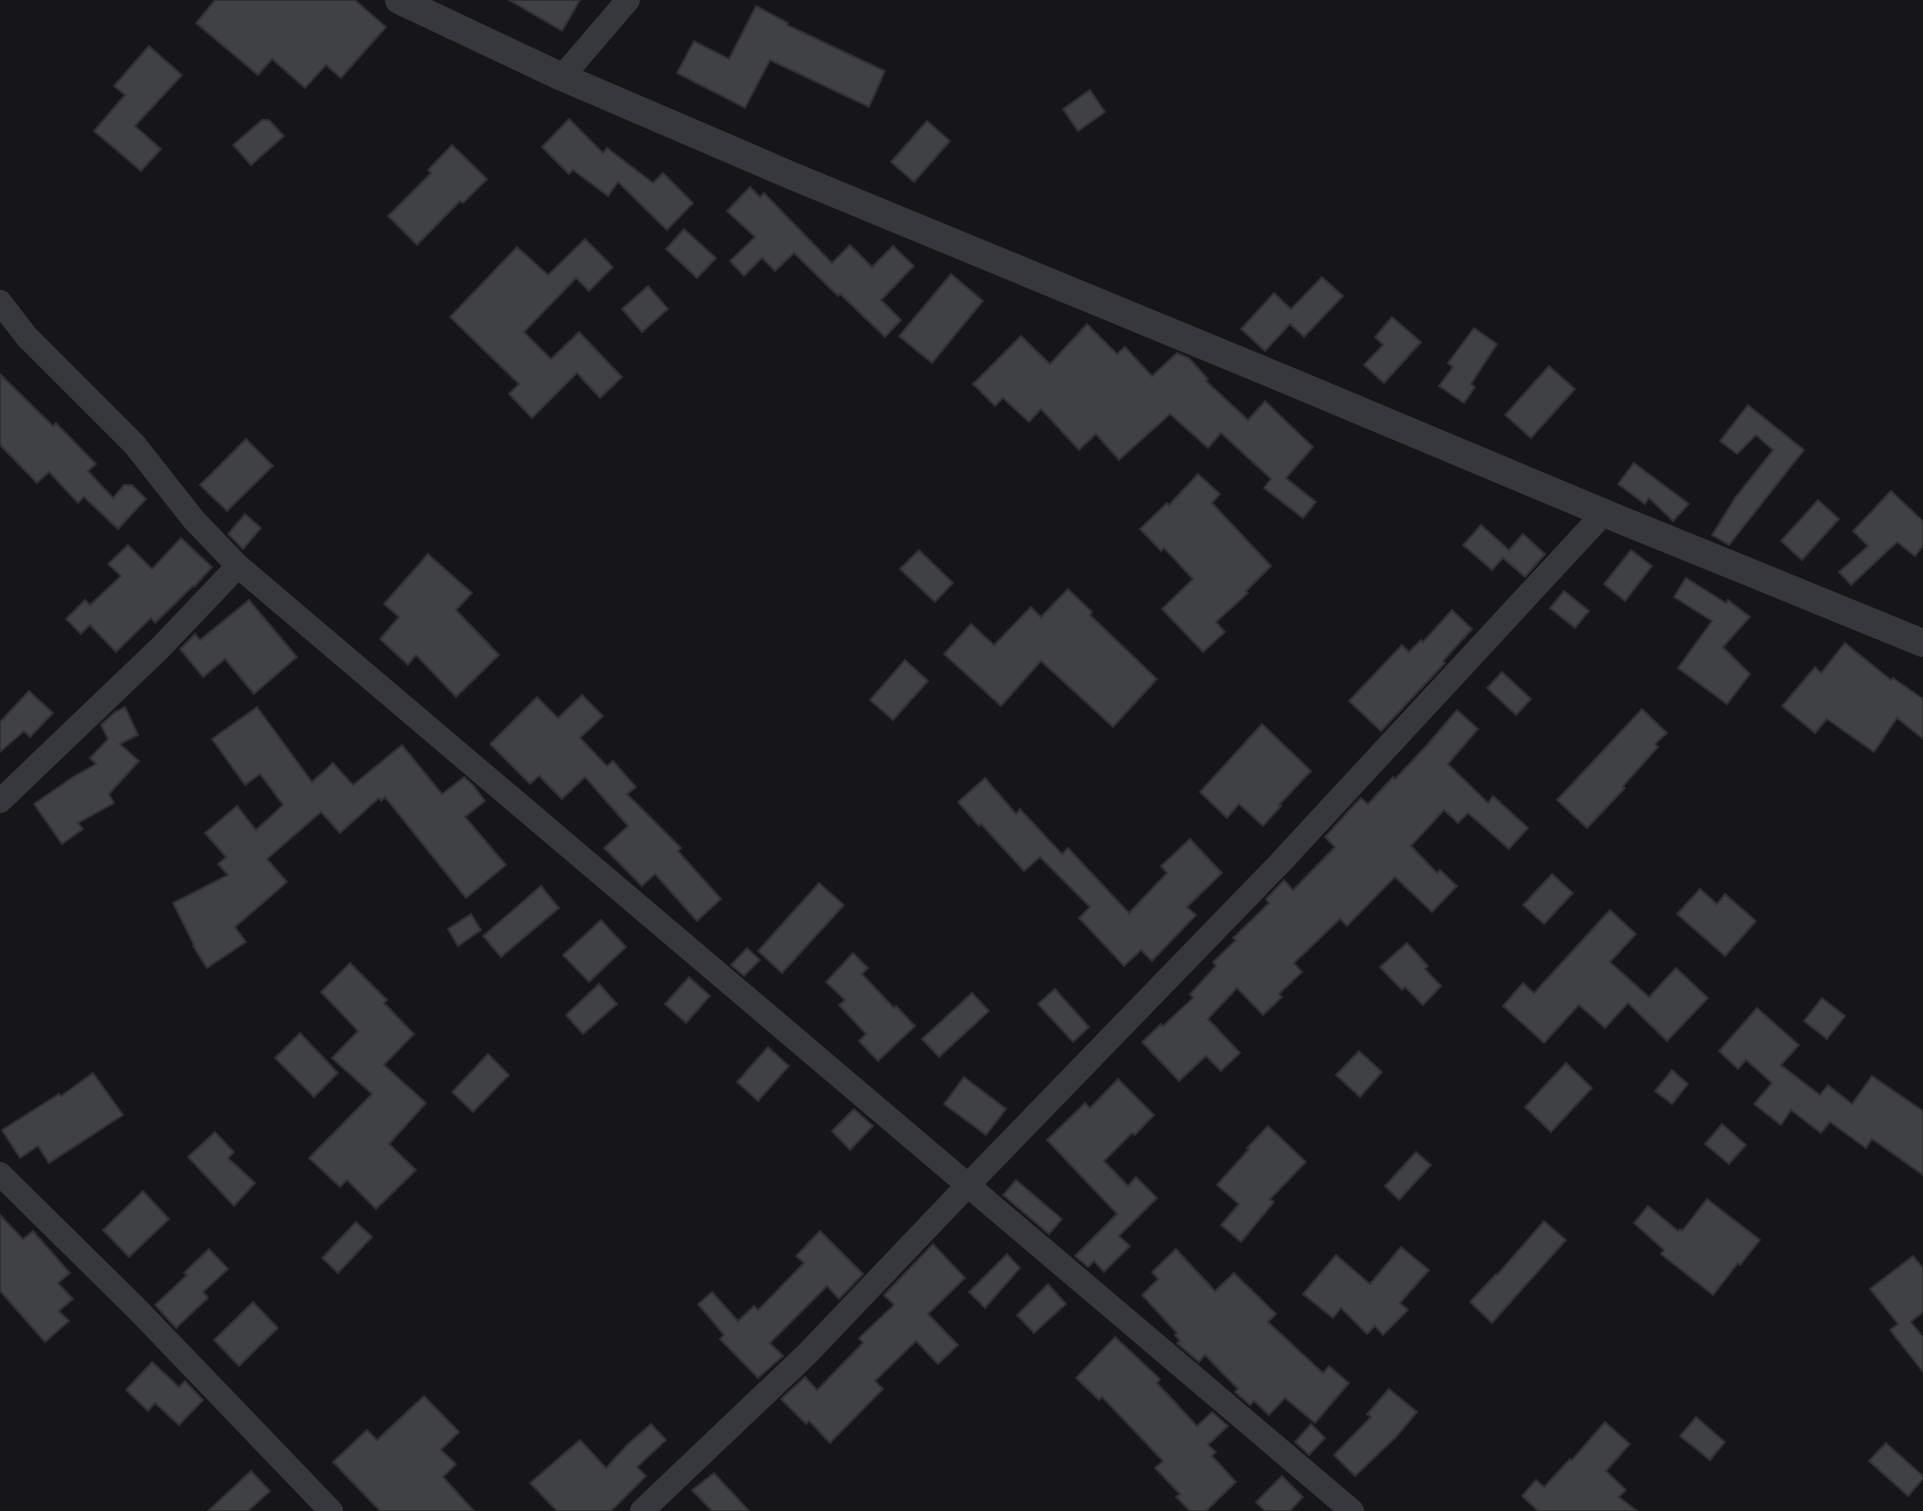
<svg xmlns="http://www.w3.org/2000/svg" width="1923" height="1511" font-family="'Source Sans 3',sans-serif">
	<rect width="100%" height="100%" fill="#161618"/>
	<g fill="#404145" stroke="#303034" stroke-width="2">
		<path d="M215 0H355L386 27 341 78 326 65 305 88 272 59 258 75 196 23Z"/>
		<path d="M509 0H580L562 31Z"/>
		<path d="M756 6 788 23 787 25 885 71 869 107 770 60 745 108 677 73 694 41 729 59Z"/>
		<path d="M149 46 182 75 135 126 161 149 141 171 94 131 125 95 114 86Z"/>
		<path d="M1090 90 1105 112 1078 131 1063 109Z"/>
		<path d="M569 119 603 153 607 148 653 183 663 173 693 203 667 230 618 182 608 196 573 170 569 174 542 147Z"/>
		<path d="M262 120H269L284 136 251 165 233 145Z"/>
		<path d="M927 121 950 141 914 182 891 162Z"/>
		<path d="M452 145 487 179 463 203 460 201 417 245 388 216 431 173 428 170Z"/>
		<path d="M750 187 760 197 764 193 832 263 850 245 872 267 893 246 914 266 881 300 901 320 885 337 840 294 838 296 794 253 775 271 762 258 744 276 730 261 755 237 727 211Z"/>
		<path d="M684 229 716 258 697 278 666 249Z"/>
		<path d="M585 239 613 267 589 291 576 278 524 332 551 359 579 332 622 377 600 398 577 373 532 418 509 394 519 384 450 317 517 247 548 275Z"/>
		<path d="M951 274 983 301 932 363 899 336Z"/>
		<path d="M1322 277 1343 296 1304 337 1290 324 1265 351 1241 329 1274 293 1291 309Z"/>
		<path d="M648 286 668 309 642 332 622 309Z"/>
		<path d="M1392 317 1421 342 1384 383 1364 365 1383 345 1375 337Z"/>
		<path d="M1087 324 1117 354 1125 347 1152 376 1177 353 1189 358 1208 379 1206 381 1248 420 1265 401 1313 447 1286 478 1316 502 1303 518 1264 488 1271 479 1221 433 1208 448 1170 414 1119 460 1096 434 1079 450 1041 409 1029 422 1003 398 995 406 973 384 1021 336 1050 364Z"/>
		<path d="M1474 328 1497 344 1471 384 1475 387 1464 403 1439 386 1453 367 1448 363Z"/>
		<path d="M1549 366 1575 389 1531 438 1505 415Z"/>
		<path d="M0 374 53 426 56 423 96 464 88 471 113 498 124 485H132L146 499 118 529 84 497 78 503 49 472 37 483 0 445Z"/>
		<path d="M1748 405 1804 450 1729 545 1712 535 1735 498 1773 450 1756 435 1737 454 1720 441Z"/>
		<path d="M246 439 273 466 227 511 200 485Z"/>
		<path d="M1634 463 1689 504 1673 521 1649 498 1645 504 1618 484Z"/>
		<path d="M1198 474 1220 494 1212 503 1271 566 1246 591 1248 593 1216 622 1225 632 1203 652 1162 609 1193 579 1164 548 1161 551 1140 529 1167 503 1169 505Z"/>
		<path d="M1891 491 1923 521V546L1915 556 1897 542 1851 585 1839 572 1868 546 1853 531Z"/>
		<path d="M1818 500 1839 519 1802 560 1781 541Z"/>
		<path d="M245 514 261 528 243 549 228 534Z"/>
		<path d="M1481 525 1509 550 1523 534 1545 554 1525 577 1503 558 1492 570 1463 545Z"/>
		<path d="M181 538 212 567 194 587 193 586 155 623 151 618 116 652 90 625 81 634 66 619 85 600 90 605 121 576 108 564 128 545 152 569Z"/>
		<path d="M919 550 953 583 935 602 900 569Z"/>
		<path d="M1631 550 1652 566 1625 601 1604 584Z"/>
		<path d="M428 554 472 593 456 610 499 655 456 697 416 655 408 665 380 639 399 617 384 604Z"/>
		<path d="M1686 578 1726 603 1728 600 1750 617 1723 647 1750 674 1727 704 1678 668 1712 621 1674 597Z"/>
		<path d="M1068 589 1092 612 1090 615 1157 679 1113 727 1041 661 1001 706 944 654 971 624 994 645 1031 607 1041 617Z"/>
		<path d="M1564 591 1589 611 1575 628 1550 608Z"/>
		<path d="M249 600 297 657 254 694 225 659 203 677 180 649 195 634 200 640Z"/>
		<path d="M1452 610 1472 629 1443 661 1445 663 1381 731 1349 701 1402 645 1409 652 1421 640 1423 642Z"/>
		<path d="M1845 643 1891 680 1893 678 1923 699V739L1897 718 1874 752 1827 719 1815 733 1782 706 1815 667 1821 673Z"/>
		<path d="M905 660 928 681 893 720 870 700Z"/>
		<path d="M1502 672 1531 699 1516 715 1487 688Z"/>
		<path d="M29 691 53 713 30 737 24 731 0 752V722Z"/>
		<path d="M582 695 603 716 580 738 607 766 613 761 636 787 627 794 681 848 678 851 721 899 697 921 655 874 642 886 604 848 628 826 585 777 562 799 539 776 530 784 490 744 537 697 558 718Z"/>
		<path d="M125 707 138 735 120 744 139 761 109 794 114 803 78 823 83 829 62 844 34 804 73 777 96 764 90 758 108 739 101 725 115 712Z"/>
		<path d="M257 707 312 782 333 763 353 785 402 745 442 794 464 777 473 785 485 801 465 817 506 865 466 898 385 797 381 801 379 798 340 833 321 812 267 859 287 882 235 927 246 942 207 968 193 946 194 945 173 903 228 875 218 864 226 857 205 833 237 806 256 830 283 805 260 774 245 785 212 739Z"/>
		<path d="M1642 709 1667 733 1655 744 1658 747 1623 786 1625 788 1587 828 1557 800Z"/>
		<path d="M1457 710 1478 729 1448 764 1488 803 1493 796 1528 828 1509 849 1468 813 1458 823 1444 810 1411 846 1437 873 1440 870 1457 886 1432 912 1395 877 1347 926 1340 919 1294 963 1302 972 1279 994 1282 997 1263 1015 1237 988 1208 1019 1240 1053 1221 1071 1206 1056 1179 1081 1142 1042 1161 1024 1163 1026 1193 998 1190 994 1216 966 1213 962 1236 940 1233 938 1269 903 1266 899 1284 880 1293 890 1335 847 1325 837 1354 805 1361 798 1368 804 1393 777 1395 779 1427 745Z"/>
		<path d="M1262 724 1311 771 1279 805 1281 806 1263 826 1239 804 1227 818 1200 792Z"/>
		<path d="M985 778 1016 814 1020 809 1062 854 1068 848 1129 913 1167 873 1161 866 1190 839 1222 873 1187 907 1196 915 1152 961 1141 950 1124 966 1079 918 1090 907 1040 857 1024 871 981 824 979 826 958 802Z"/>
		<path d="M1552 874 1573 893 1544 924 1523 905Z"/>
		<path d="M819 883 844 905 782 973 758 951Z"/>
		<path d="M541 886 559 908 501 957 483 936Z"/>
		<path d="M1700 889 1717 904 1725 894 1756 921 1725 956 1677 914Z"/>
		<path d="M1610 910 1636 934 1610 962 1649 997 1676 968 1708 998 1667 1041 1628 1003 1605 1028 1579 1005 1544 1043 1503 1006 1523 983 1534 993Z"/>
		<path d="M471 914 481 930 458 946 448 929Z"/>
		<path d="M601 920 626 947 589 982 563 955Z"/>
		<path d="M1407 943 1428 966 1425 969 1441 986 1423 1005 1405 987 1402 990 1380 967Z"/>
		<path d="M747 948 760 960 744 976 731 965Z"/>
		<path d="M853 953 868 968 862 974 894 1008 896 1006 915 1026 878 1061 859 1041 866 1034 839 1005 845 1000 826 982Z"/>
		<path d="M350 963 387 1000 384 1003 414 1034 384 1065 426 1103 389 1144 416 1170 376 1209 347 1180 340 1187 309 1158 372 1094 332 1058 358 1031 321 992Z"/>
		<path d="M689 977 710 996 686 1023 665 1004Z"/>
		<path d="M599 984 617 1004 583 1034 566 1015Z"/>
		<path d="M1055 989 1089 1027 1073 1042 1038 1004Z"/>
		<path d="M972 993 989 1011 939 1057 922 1039Z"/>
		<path d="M1822 998 1845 1016 1827 1039 1804 1021Z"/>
		<path d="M1757 1008 1799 1045 1781 1065 1820 1095 1828 1085 1852 1104 1872 1076 1923 1111V1175L1872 1139 1866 1148 1830 1122 1821 1133 1791 1110 1781 1125 1754 1104 1772 1083 1746 1060 1738 1069 1719 1051Z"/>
		<path d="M300 1033 338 1073 314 1097 275 1058Z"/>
		<path d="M768 1047 789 1066 758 1101 737 1082Z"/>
		<path d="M1359 1051 1382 1072 1360 1097 1336 1075Z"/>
		<path d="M488 1054 509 1075 473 1112 452 1092Z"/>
		<path d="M1566 1063 1592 1088 1551 1132 1525 1107Z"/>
		<path d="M1672 1070 1688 1084 1672 1104 1655 1091Z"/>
		<path d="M93 1073 123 1115 49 1163 38 1146 20 1158 2 1130 59 1094 61 1096Z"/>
		<path d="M964 1077 1006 1109 986 1135 944 1104Z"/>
		<path d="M1118 1079 1154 1115 1135 1135 1132 1133 1104 1161 1128 1186 1136 1177 1157 1198 1119 1236 1130 1246 1104 1272 1094 1261 1088 1267 1075 1256 1117 1214 1047 1140 1085 1103 1090 1108Z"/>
		<path d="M854 1109 873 1126 850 1150 832 1131Z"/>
		<path d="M1722 1124 1746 1145 1729 1164 1705 1144Z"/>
		<path d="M1268 1126 1306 1162 1270 1199 1274 1202 1241 1242 1221 1225 1239 1204 1217 1185 1249 1149 1247 1148Z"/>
		<path d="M215 1132 234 1152 228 1158 255 1183 234 1206 188 1157Z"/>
		<path d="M1416 1152 1431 1165 1399 1200 1385 1186Z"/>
		<path d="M1016 1180 1062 1219 1049 1234 1003 1195Z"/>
		<path d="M143 1191 169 1219 129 1257 103 1230Z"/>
		<path d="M1707 1199 1760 1240 1740 1265 1738 1263 1713 1295 1661 1254 1664 1250 1634 1223 1648 1206 1678 1231 1680 1229 1682 1231Z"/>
		<path d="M0 1215 23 1239 33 1231 70 1273 58 1283 73 1299 59 1311 69 1321 45 1342 0 1291Z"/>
		<path d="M1544 1221 1566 1240 1492 1323 1470 1302 1496 1274 1497 1275Z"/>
		<path d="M356 1222 372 1237 338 1273 322 1258Z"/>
		<path d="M820 1231 863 1274 839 1299 827 1286 770 1343 783 1356 758 1378 720 1339 724 1335 698 1304 712 1292 738 1321 754 1306 758 1310 804 1263 796 1256Z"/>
		<path d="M933 1244 965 1278 928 1314 958 1345 938 1364 916 1341 875 1381 883 1389 830 1443 809 1421 806 1424 781 1399 805 1377 817 1390 863 1343 859 1338 894 1305 884 1295Z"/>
		<path d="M1401 1247 1429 1270 1400 1303 1408 1310 1383 1335 1375 1326 1367 1334 1341 1308 1333 1318 1303 1294 1336 1255 1370 1284Z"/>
		<path d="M209 1249 228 1269 203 1292 208 1298 176 1328 155 1305 187 1275 184 1273Z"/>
		<path d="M1176 1249 1215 1291 1234 1273 1276 1314 1268 1322 1323 1373 1329 1366 1349 1383 1315 1423 1285 1398 1269 1415 1254 1401 1250 1405 1235 1392 1238 1389 1205 1355 1199 1362 1177 1343 1180 1341 1175 1335 1177 1333 1142 1295 1158 1279 1152 1272Z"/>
		<path d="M1007 1254 1020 1268 985 1308 969 1292Z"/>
		<path d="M1913 1256 1923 1268V1312L1911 1322 1923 1337V1372L1890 1330 1898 1324 1870 1289Z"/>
		<path d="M1048 1284 1066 1304 1034 1333 1017 1315Z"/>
		<path d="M253 1302 278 1328 239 1366 214 1340Z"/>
		<path d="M1115 1337 1160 1379 1157 1383 1197 1426 1212 1412 1228 1426 1208 1445 1216 1452 1212 1456 1236 1482 1206 1511H1190L1176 1497 1180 1494 1155 1468 1163 1461 1102 1397 1099 1400 1076 1378Z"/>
		<path d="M152 1362 179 1387 185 1381 203 1400 179 1425 155 1403 148 1411 126 1390Z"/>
		<path d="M1389 1389 1417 1412 1397 1436 1355 1476 1334 1455 1371 1417 1367 1414Z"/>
		<path d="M424 1396 459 1432 441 1450 456 1464 443 1477 474 1511H380L333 1462 367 1430 377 1440Z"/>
		<path d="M1696 1417 1725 1442 1710 1460 1680 1436Z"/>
		<path d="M1605 1422 1630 1444 1606 1471 1626 1490 1619 1497 1637 1511H1538L1522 1496 1536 1480 1544 1487 1570 1459 1572 1460Z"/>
		<path d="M651 1424 666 1440 637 1467 646 1476 611 1511H557L530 1483 580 1440 606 1468 627 1445Z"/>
		<path d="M1311 1424 1325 1438 1309 1455 1295 1442Z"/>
		<path d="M1886 1443 1923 1476V1479L1908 1496 1869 1461Z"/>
		<path d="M251 1471 270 1491 248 1511H208Z"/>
		<path d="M714 1473 749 1511H712L692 1490Z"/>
		<path d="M1282 1476 1303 1497 1290 1511H1265L1256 1502Z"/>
	</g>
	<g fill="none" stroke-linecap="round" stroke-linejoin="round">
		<g stroke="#37383d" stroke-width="24">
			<path d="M562 77 628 0"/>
			<path d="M0 302 27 337 134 444 194 520 238 566 1352 1511"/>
			<path d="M0 801 160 648 238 566"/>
			<path d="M0 1174 138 1310 331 1511"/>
			<path d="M642 1511 807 1354 968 1185 1280 863 1604 513"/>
		</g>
		<path stroke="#37383d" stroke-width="28" d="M399 0 562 77 790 175 1282 378 1604 513 1923 643"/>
	</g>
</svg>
